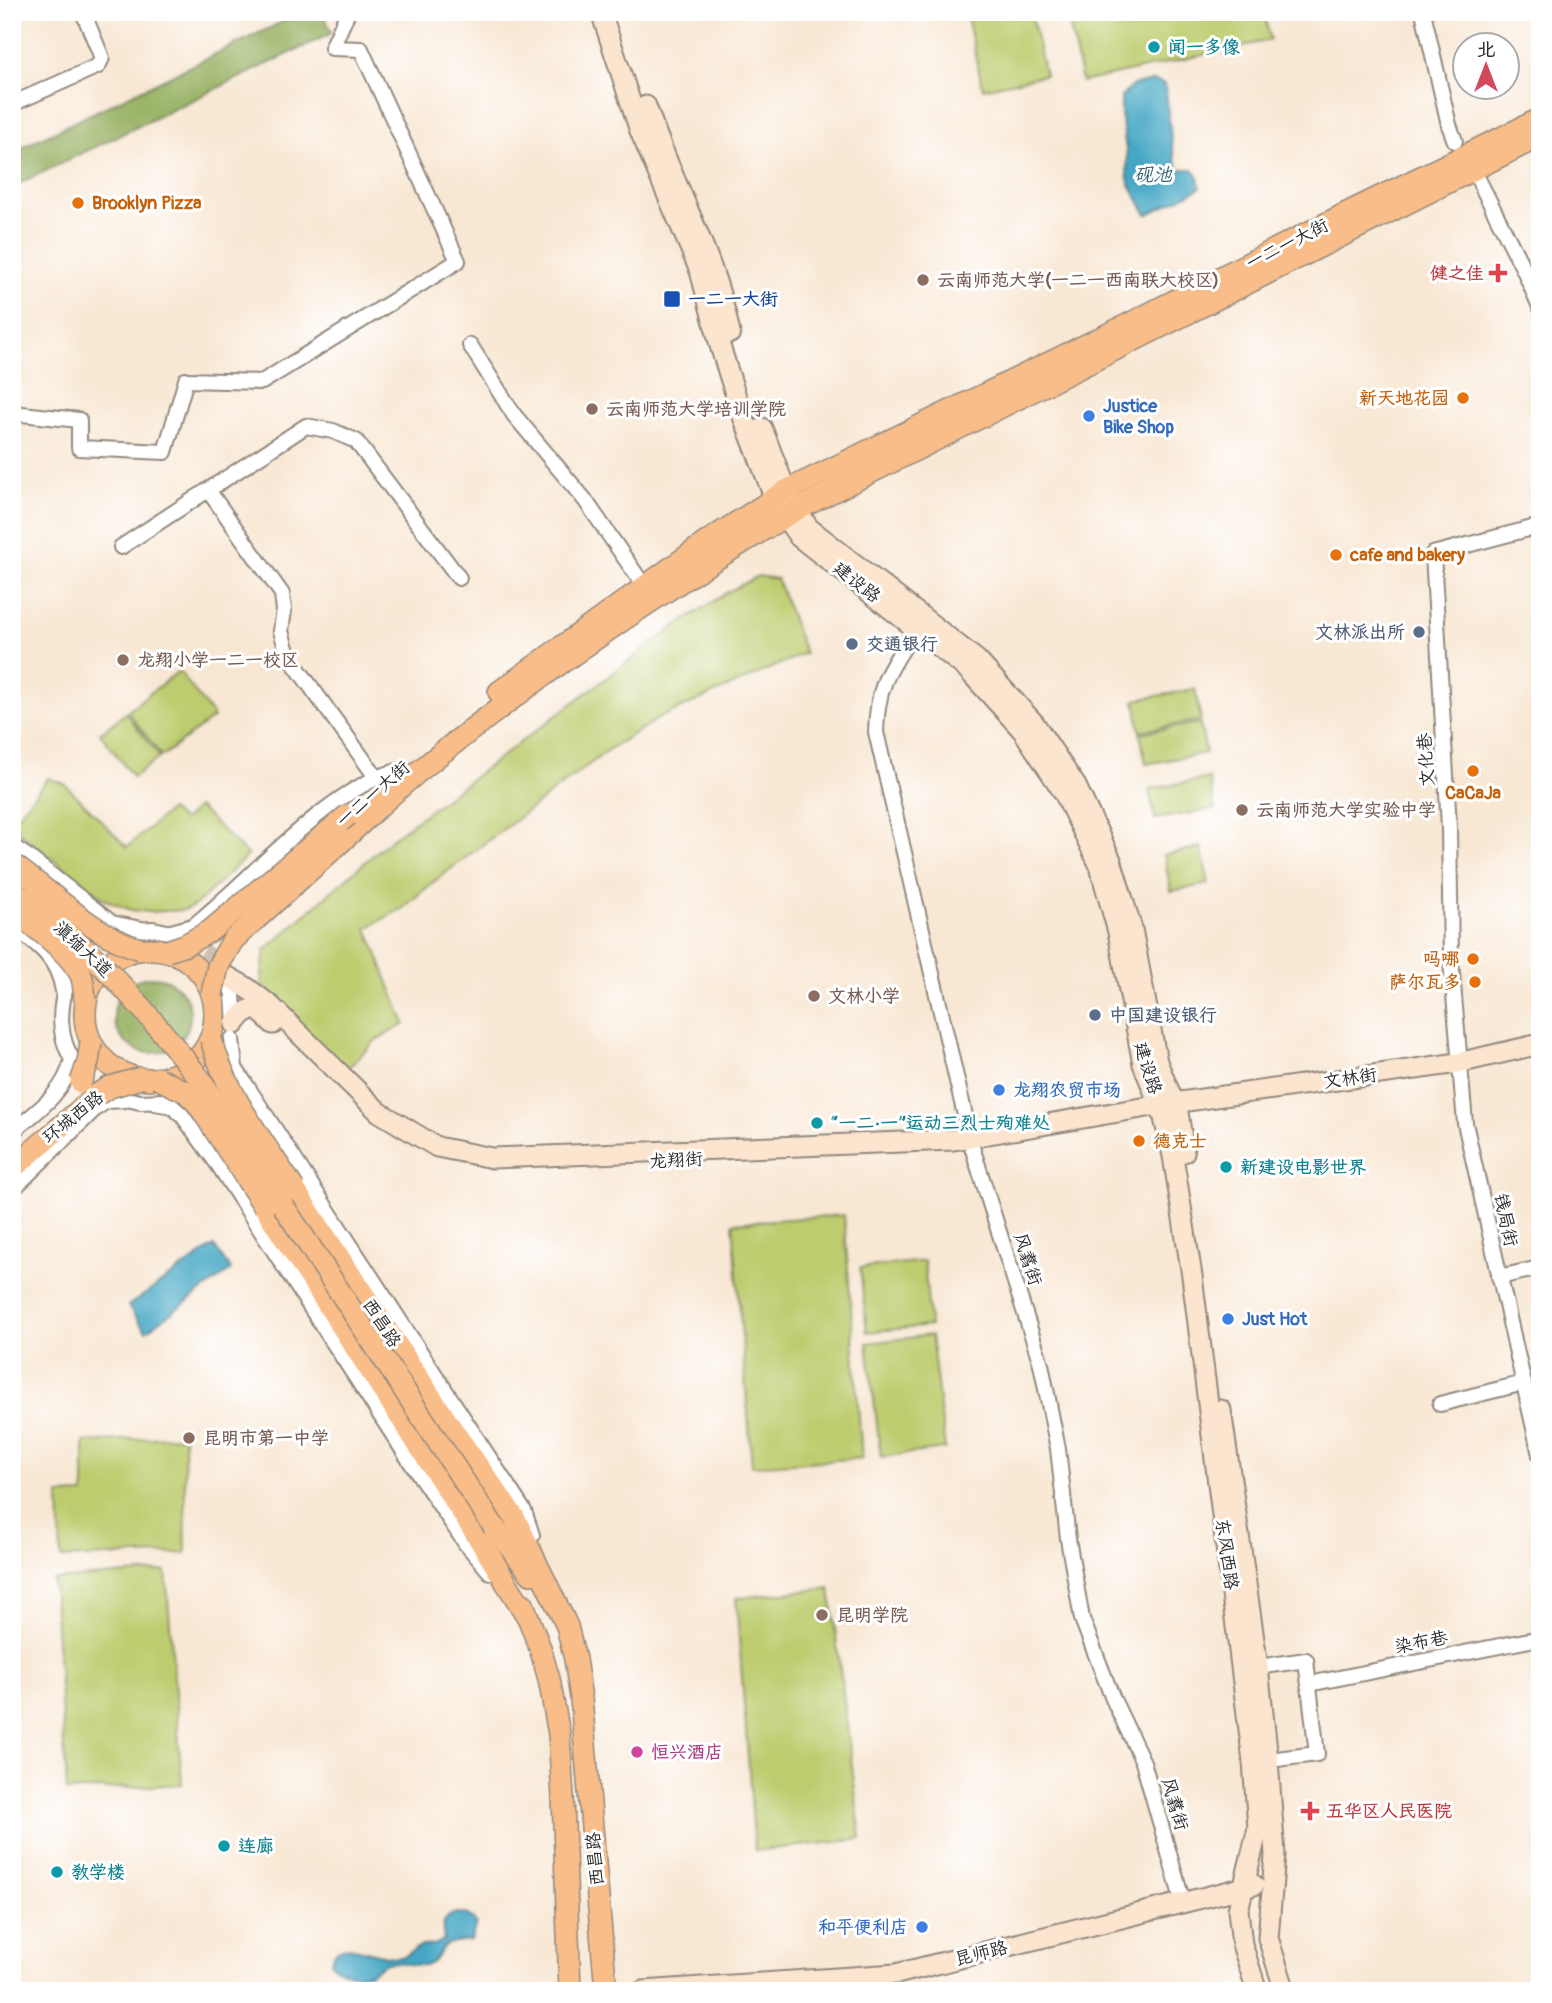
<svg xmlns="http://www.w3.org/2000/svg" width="1552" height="2003" font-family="Pangolin,'LXGW WenKai TC',sans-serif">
	<rect width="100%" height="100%" fill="#fff"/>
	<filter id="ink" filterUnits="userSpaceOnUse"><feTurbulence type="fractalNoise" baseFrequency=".0143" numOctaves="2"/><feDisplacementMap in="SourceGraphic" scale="14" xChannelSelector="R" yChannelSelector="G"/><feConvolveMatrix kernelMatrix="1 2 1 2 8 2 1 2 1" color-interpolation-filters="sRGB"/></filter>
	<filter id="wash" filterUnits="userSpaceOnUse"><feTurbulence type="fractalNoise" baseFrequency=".00686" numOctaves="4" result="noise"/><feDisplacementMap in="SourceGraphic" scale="28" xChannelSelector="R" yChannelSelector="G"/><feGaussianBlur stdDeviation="1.57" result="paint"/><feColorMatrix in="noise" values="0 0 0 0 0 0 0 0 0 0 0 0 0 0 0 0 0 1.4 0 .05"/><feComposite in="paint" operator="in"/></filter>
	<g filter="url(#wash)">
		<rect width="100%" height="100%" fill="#f8e7d3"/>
		<g fill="#bdcc6e" stroke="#747c4c" stroke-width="2">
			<path d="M966 12H1031L1045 75 983 89Z"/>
			<path d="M1067 12H1264L1270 40 1082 82Z"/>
			<path d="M758 576 777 579 805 653 661 717 611 748 432 883 403 908 367 928 405 1024 376 1040 343 1073 261 984 265 950 390 840 673 628 726 593Z"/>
			<path d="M179 671 214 717 162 756 127 711Z"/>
			<path d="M1195 689 1201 720 1140 731 1135 700Z"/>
			<path d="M126 713 160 757 133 777 100 733Z"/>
			<path d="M1200 723 1206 753 1146 764 1140 733Z"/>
			<path d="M48 778 65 784 127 847 170 810 183 821 198 807 248 855 197 904 185 910 149 912 131 910 106 900 12 827V822Z"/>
			<path d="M1209 778 1215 809 1155 819 1149 789Z"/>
			<path d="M1201 847 1209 884 1171 891 1164 855Z"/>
			<path d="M844 1215 862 1458 752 1466 733 1223Z"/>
			<path d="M924 1261 930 1326 867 1332 860 1268Z"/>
			<path d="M931 1335 945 1449 881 1457 867 1343Z"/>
			<path d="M184 1436 186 1553 61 1558 59 1495 84 1494V1442Z"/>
			<path d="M166 1571 182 1784 67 1791 53 1580Z"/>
			<path d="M830 1588 861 1839 755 1851 736 1598Z"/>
		</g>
		<g fill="#96b061" stroke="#606e46" stroke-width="2">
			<path d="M303 12H322L332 33 12 187V152Z"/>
			<circle cx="152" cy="1015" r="38"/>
		</g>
		<g fill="#44a7c4" stroke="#386978" stroke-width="2">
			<path d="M1153 81 1164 84 1166 91C1169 112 1170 153 1179 169H1193L1198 175 1200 188 1147 215 1129 183 1127 174V157L1121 114V97L1133 85Z"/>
			<path d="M214 1246 231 1270 146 1331 128 1306Z"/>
			<path d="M456 1913C466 1913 471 1915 476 1924L471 1940C462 1942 452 1941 444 1946 438 1952 436 1964 426 1965 413 1967 400 1960 387 1963 381 1965 377 1970 372 1972 360 1977 339 1973 331 1963 335 1933 370 1955 388 1956 392 1957 401 1958 405 1956 410 1954 413 1949 419 1947 430 1944 436 1947 444 1939 441 1927 442 1917 456 1913Z"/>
		</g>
	</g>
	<g filter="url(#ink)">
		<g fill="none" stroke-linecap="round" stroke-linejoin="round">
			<path stroke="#cfc1b1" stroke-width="14" stroke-dasharray="14 7" stroke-linecap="butt" d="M187 938 210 955 223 972"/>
			<g stroke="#92897f" stroke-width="18">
				<g id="street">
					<path d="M1423 12 1449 125 1455 141"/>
					<path d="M12 104 98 66 102 58 83 12"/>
					<path d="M1470 163 1524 270 1540 307"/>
					<path d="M470 345 514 415 585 500 644 586"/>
					<path d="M12 413 79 420V448L165 452 186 380 262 382 458 261 361 49 332 48 348 12"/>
					<path d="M208 490 282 594 284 610 281 631 288 655 376 777"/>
					<path d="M1540 526 1433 554 1449 827 1451 961 1465 1123 1540 1455"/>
					<path d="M121 547 306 426 333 431 356 441 459 578"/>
					<path d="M916 628C891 668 877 682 876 732L973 1150 1041 1364 1058 1449 1068 1539 1082 1619 1113 1699 1143 1762 1183 1903"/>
					<path d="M12 846 27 856 112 923 141 929"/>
					<path d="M12 926C38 944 58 958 63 991"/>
					<path d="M132 930 153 929 177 934"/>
					<path d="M171 932 193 926C251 880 329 787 398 771"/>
					<path d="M224 974 233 994 235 1025"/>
					<path d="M69 978C58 1007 57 1039 76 1065"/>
					<path d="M232 1039 235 1068 524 1511 532 1535"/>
					<path d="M118 1097 140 1102 164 1101"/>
					<path d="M155 1103 172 1106 182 1115 219 1166 408 1458 466 1544 490 1572"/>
					<path d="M12 1132C36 1112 65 1093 72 1060"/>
					<path d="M12 1190 96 1108 107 1101 125 1100"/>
					<path d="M1499 1277 1540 1268"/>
					<path d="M1440 1404 1524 1383"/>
					<path d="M1251 1668 1306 1660 1317 1754 1261 1761"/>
					<path d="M1309 1684 1540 1638"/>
				</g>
			</g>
			<g stroke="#92897f" stroke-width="23">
				<g id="secondary">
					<path d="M601 12 640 131 700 271 721 349 739 406 778 507 799 537 967 669 1023 731 1064 793 1099 864 1118 932 1143 1064 1163 1114 1173 1156 1192 1276 1253 1762 1258 1828 1238 1910 1242 1944 1257 1991"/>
					<path d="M646 106C672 183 714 253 730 333"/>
					<path d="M762 428 790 501 809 528 977 660 1034 723 1076 786 1111 860 1132 929 1157 1062 1178 1112 1184 1152"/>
					<path d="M225 975 246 987 271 1006 379 1112 437 1147 492 1158 954 1140 1159 1105 1458 1063 1540 1044"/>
					<path d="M235 1024C251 1002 256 1007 273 1024"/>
					<path d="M1221 1410 1258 1667 1268 1760 1275 1855 1268 1938 1285 1991"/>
					<path d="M643 1991 896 1974 1254 1885"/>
				</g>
			</g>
			<g stroke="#92897f" stroke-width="24">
				<g id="primary">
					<path d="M499 692 708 541 786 491 1127 325 1349 212 1540 119"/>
					<path d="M343 840C368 817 392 793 418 772 537 675 665 588 796 510L1540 136"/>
					<circle cx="150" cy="1014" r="65"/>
					<path d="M12 1169 98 1094"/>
					<path d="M294 1189 456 1435 514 1517 567 1626 575 1659 581 1698 606 1991"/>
					<path d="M264 1206 478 1537 527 1616"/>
					<path d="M494 1527 531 1574"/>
					<path d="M523 1604 540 1648 549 1679 559 1734 563 1797 570 1991"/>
				</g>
			</g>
			<use href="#street" stroke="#fff" stroke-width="14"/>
			<use href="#secondary" stroke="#fce5cf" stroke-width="19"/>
			<use href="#primary" stroke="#f8bd88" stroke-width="21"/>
			<g stroke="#92897f" stroke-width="24" stroke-linecap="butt">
				<g id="primary-bridge">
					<path d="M12 864C52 892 94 936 140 949"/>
					<path d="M12 891C87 940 145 1009 200 1079L494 1527"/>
					<path d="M12 911C35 927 65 948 80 973 84 980 84 992 85 1000"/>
					<path d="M167 951 185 945 210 931 348 815"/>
					<path d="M212 994 218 966 233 940 343 840"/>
					<path d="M211 1039C226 1094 264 1142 294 1189"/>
					<path d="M157 1078 186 1092 198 1104 264 1206"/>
					<path d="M81 1082 88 1062 91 1042"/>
					<path d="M98 1094 110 1087 141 1078"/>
				</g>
			</g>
			<use href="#primary-bridge" stroke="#f8bd88" stroke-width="21"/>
		</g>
	</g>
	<g fill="#0f9aa8" stroke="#fff" stroke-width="2.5">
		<circle cx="1154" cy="47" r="7"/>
		<circle cx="817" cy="1123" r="7"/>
		<circle cx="1226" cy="1167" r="7"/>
		<circle cx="224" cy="1846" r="7"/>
		<circle cx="57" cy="1872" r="7"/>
	</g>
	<g fill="#e8710a" stroke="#fff" stroke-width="2.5">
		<circle cx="78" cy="203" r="7"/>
		<circle cx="1463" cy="398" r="7"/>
		<circle cx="1336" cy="555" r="7"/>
		<circle cx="1473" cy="771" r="7"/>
		<circle cx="1473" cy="959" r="7"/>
		<circle cx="1475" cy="982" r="7"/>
		<circle cx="1139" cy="1141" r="7"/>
	</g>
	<g fill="#e0444e" stroke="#fff" stroke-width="2.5">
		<path d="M1494.5 262.5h7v7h7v7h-7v7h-7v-7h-7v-7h7z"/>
		<path d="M1306.5 1800.5h7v7h7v7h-7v7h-7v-7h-7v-7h7z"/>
	</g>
	<g fill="#8d6e63" stroke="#fff" stroke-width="2.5">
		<circle cx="923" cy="280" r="7"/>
		<circle cx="592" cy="409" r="7"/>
		<circle cx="123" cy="660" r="7"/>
		<circle cx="1242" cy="810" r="7"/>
		<circle cx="814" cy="996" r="7"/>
		<circle cx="189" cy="1438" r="7"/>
		<circle cx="822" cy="1615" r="7"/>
	</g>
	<rect fill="#1a4fb4" stroke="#fff" stroke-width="2.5" x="663" y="290" width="18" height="18" rx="3.5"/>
	<g fill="#3f7fe0" stroke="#fff" stroke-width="2.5">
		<circle cx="1089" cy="416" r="7"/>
		<circle cx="999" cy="1090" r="7"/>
		<circle cx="1228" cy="1319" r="7"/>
		<circle cx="922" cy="1927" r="7"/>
	</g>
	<g fill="#5c6f8a" stroke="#fff" stroke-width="2.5">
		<circle cx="1419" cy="632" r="7"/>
		<circle cx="852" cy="644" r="7"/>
		<circle cx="1095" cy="1015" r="7"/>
	</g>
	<circle fill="#d1479c" stroke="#fff" stroke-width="2.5" cx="637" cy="1752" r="7"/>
	<g text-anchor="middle" stroke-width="6" stroke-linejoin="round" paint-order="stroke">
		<g font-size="18" font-weight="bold" fill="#0d838f" stroke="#fff" text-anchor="start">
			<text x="1168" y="53">闻一多像</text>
			<text x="831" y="1129">“一二·一”运动三烈士殉难处</text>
			<text x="1240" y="1173">新建设电影世界</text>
			<text x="238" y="1852">连廊</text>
			<text x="71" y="1878">教学楼</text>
		</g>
		<g font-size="18" font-weight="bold" fill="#c56008" stroke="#fff" text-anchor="start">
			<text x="92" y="209">Brooklyn Pizza</text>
			<text x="1449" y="404" text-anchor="end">新天地花园</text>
			<text x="1350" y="561">cafe and bakery</text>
			<text x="1473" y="799" text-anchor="middle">CaCaJa</text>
			<text x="1459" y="965" text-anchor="end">吗哪</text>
			<text x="1461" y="988" text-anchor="end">萨尔瓦多</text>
			<text x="1153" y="1147">德克士</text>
		</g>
		<g font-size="18" fill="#2b2b2b" stroke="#fff">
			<text transform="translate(1287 244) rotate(-27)" y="6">一二一大街</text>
			<text transform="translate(857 582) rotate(38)" y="6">建设路</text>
			<text transform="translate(1426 760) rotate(-94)" y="6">文化巷</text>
			<text transform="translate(373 794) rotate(-41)" y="6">一二一大街</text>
			<text transform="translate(83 949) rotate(43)" y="6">滇缅大道</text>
			<text transform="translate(1148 1068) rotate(73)" y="6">建设路</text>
			<text transform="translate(1350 1078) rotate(-8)" y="6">文林街</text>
			<text transform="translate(73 1117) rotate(-39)" y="6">环城西路</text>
			<text transform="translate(676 1160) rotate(-3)" y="6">龙翔街</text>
			<text transform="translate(1506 1220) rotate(78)" y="6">钱局街</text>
			<text transform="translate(1028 1259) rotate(72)" y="6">风翥街</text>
			<text transform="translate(382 1323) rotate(57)" y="6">西昌路</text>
			<text transform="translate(1227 1554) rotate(82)" y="6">东风西路</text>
			<text transform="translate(1421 1642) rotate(-11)" y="6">染布巷</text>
			<text transform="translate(1175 1804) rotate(74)" y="6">风翥街</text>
			<text transform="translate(595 1859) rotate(-95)" y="6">西昌路</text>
			<text transform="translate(981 1953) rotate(-14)" y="6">昆师路</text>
		</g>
		<g font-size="18" font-weight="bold" fill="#be3a42" stroke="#fff" text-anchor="end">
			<text x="1484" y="279">健之佳</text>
			<text x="1326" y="1817" text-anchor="start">五华区人民医院</text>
		</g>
		<g font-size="18" font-weight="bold" fill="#785e54" stroke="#fff" text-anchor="start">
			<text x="937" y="286">云南师范大学(一二一西南联大校区)</text>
			<text x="606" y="415">云南师范大学培训学院</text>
			<text x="137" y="666">龙翔小学一二一校区</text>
			<text x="1256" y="816">云南师范大学实验中学</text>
			<text x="828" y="1002">文林小学</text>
			<text x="203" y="1444">昆明市第一中学</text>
			<text x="836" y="1621">昆明学院</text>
		</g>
		<g font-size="18" font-weight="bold" fill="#164399" stroke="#fff" text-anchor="start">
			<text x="688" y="305">一二一大街</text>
		</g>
		<g font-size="18" font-weight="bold" fill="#366cbe" stroke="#fff" text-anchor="start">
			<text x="1103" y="412">Justice<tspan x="1103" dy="21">Bike Shop</tspan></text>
			<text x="1013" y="1096">龙翔农贸市场</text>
			<text x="1242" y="1325">Just Hot</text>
			<text x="908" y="1933" text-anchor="end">和平便利店</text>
		</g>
		<g font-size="18" font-weight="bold" fill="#4e5e75" stroke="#fff" text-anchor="start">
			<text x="1405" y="638" text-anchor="end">文林派出所</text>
			<text x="866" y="650">交通银行</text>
			<text x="1109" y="1021">中国建设银行</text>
		</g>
		<g font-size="18" font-weight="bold" fill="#b23c85" stroke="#fff" text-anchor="start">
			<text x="651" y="1758">恒兴酒店</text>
		</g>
		<g font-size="19" font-style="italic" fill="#366370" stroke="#fff">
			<text x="1153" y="181">砚池</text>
		</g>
	</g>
	<rect width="1552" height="2003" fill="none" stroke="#fff" stroke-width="42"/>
	<g transform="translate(1486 66)"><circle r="33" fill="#ffffff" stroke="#aaaaaa" stroke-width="2"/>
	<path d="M0-5L12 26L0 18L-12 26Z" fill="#d1495b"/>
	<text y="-10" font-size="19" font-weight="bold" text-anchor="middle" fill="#2b2b2b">北</text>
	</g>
</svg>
